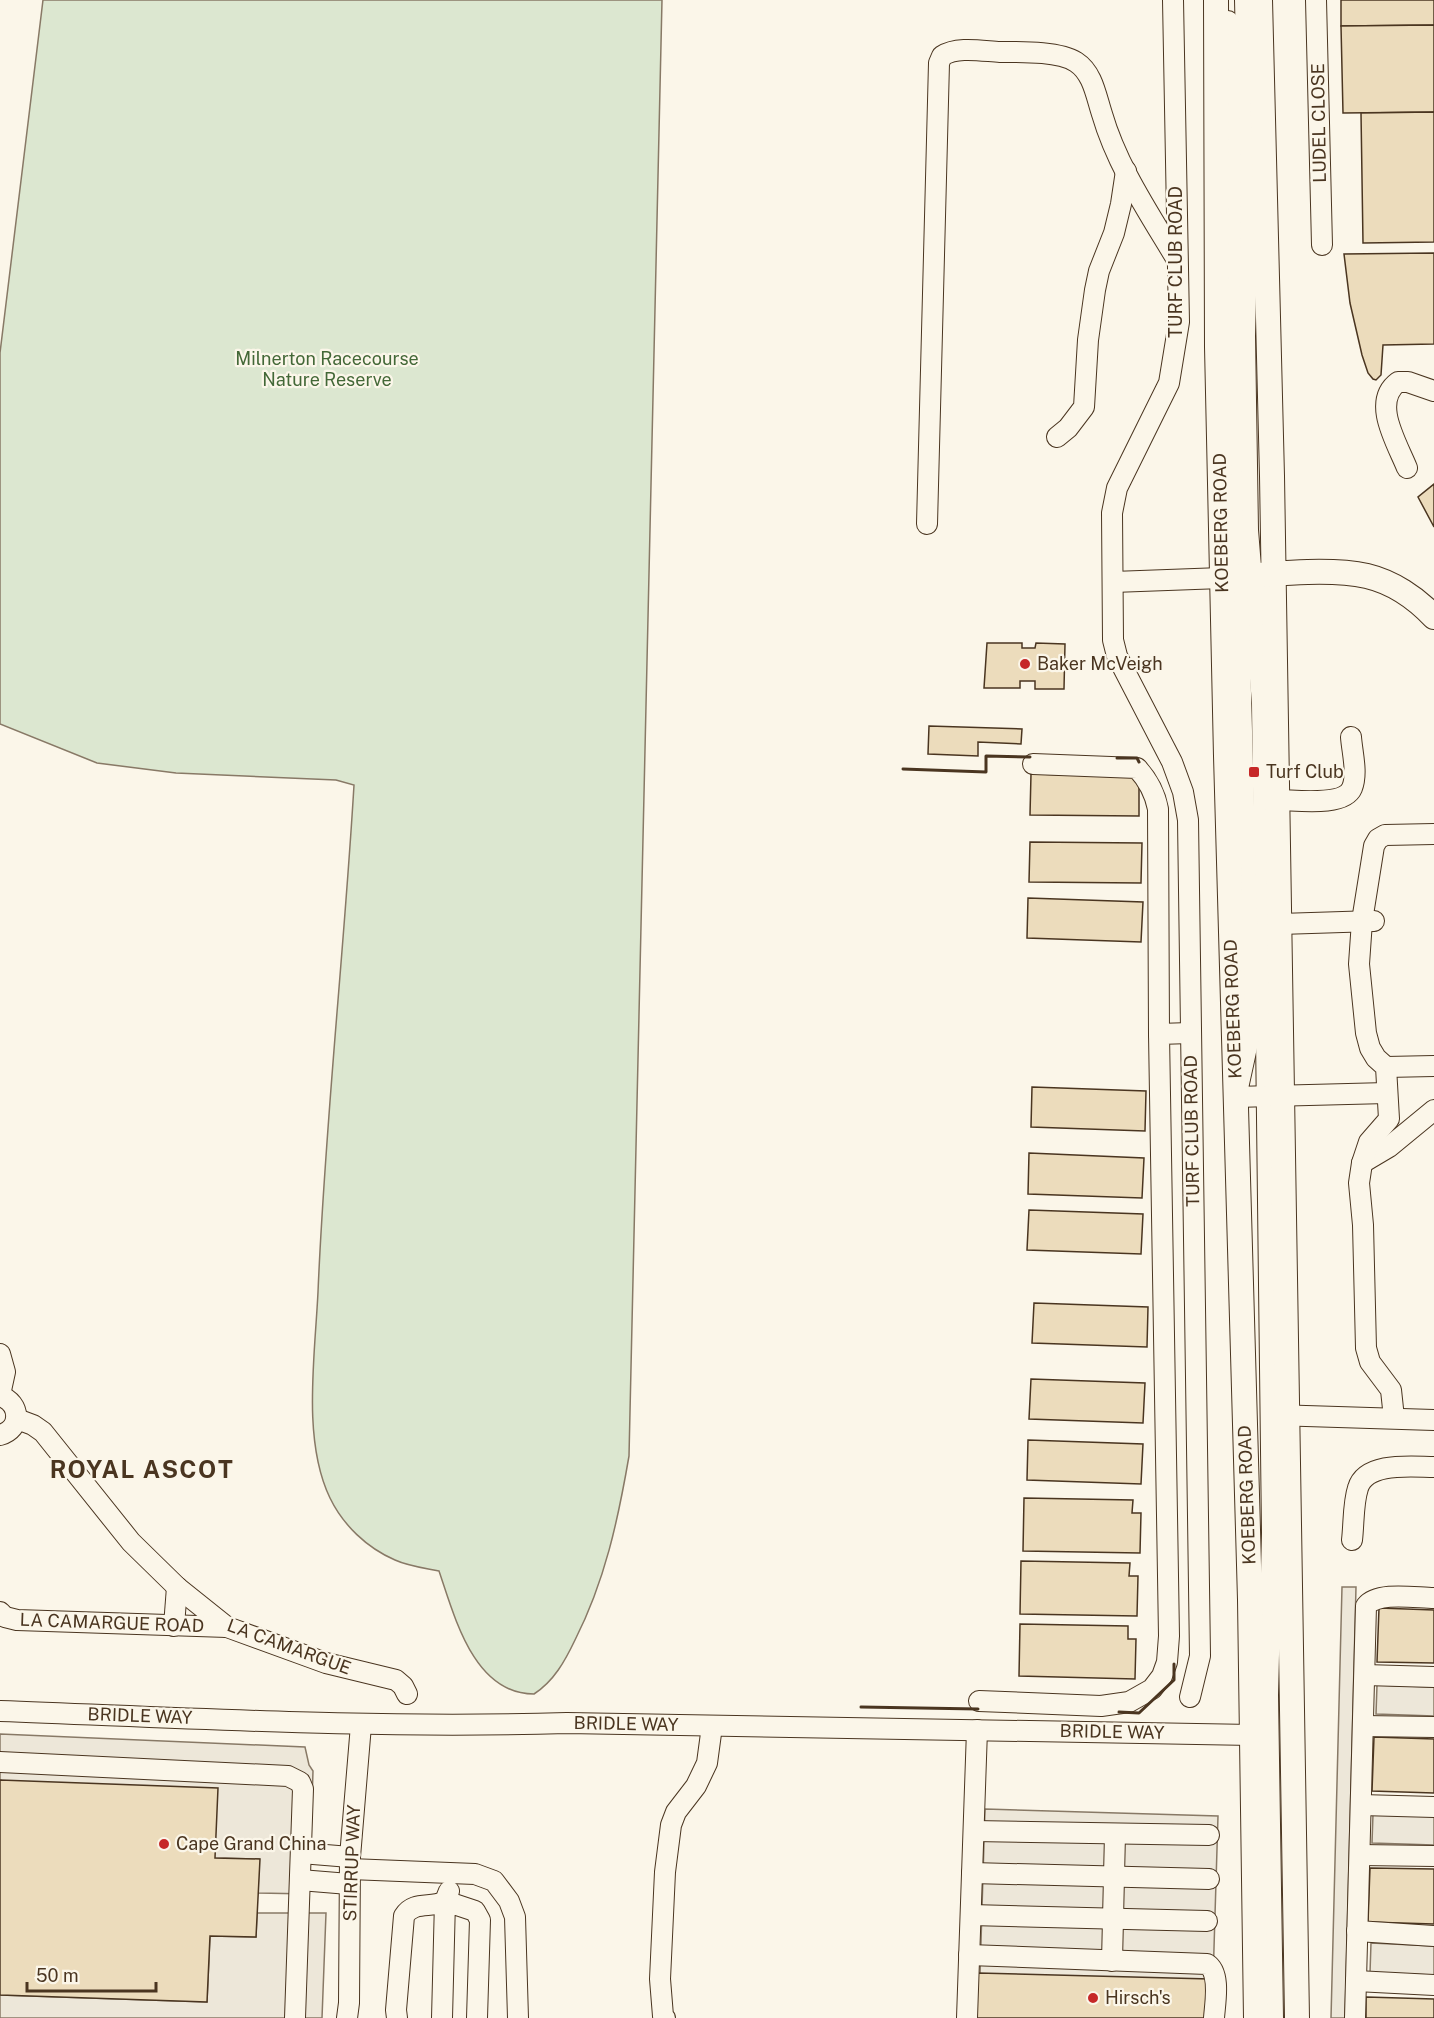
<svg xmlns="http://www.w3.org/2000/svg" width="1434" height="2018" font-family="'Public Sans',sans-serif">
	<rect width="100%" height="100%" fill="#fbf6e9"/>
	<path fill="#dce7d0" stroke="#887966" stroke-width="1.5" d="M43 0H662L629 1456C618 1520 605 1581 575 1640 565 1661 554 1681 534 1694 474 1694 455 1618 439 1571 424 1568 408 1566 395 1560 367 1548 343 1525 330 1498 302 1440 315 1356 318 1292 325 1123 344 954 354 785L336 780 176 773 97 763 0 724V353Z"/>
	<g fill="#ede7d9" stroke="#887966" stroke-width="1.5">
		<path d="M1342 1587H1356L1345 2018H1331Z"/>
		<path d="M1377 1685 1434 1687V1716L1376 1714Z"/>
		<path d="M0 1734 305 1747 309 1765 313 1771 309 1894 258 1893 259 1859 215 1858 0 1780Z"/>
		<path d="M985 1809 1218 1816 1213 1981 980 1975Z"/>
		<path d="M1373 1814 1434 1816V1845L1372 1843Z"/>
		<path d="M257 1913H326L322 2018H0V1995L207 2002 210 1936 256 1937Z"/>
		<path d="M1371 1943 1434 1946V1975L1370 1973Z"/>
	</g>
	<g fill="#ecdcbc" stroke="#4a3520" stroke-width="1.5">
		<path d="M1341 0H1434V25L1341 26Z"/>
		<path d="M1434 25V112L1343 113 1341 26Z"/>
		<path d="M1434 112V242L1363 243 1361 113Z"/>
		<path d="M1434 253V344L1383 345 1381 375 1376 380 1373 379 1368 373 1362 355 1350 303 1344 254Z"/>
		<path d="M1434 484V527L1418 497Z"/>
		<path d="M987 643H1022V648H1035L1036 643 1065 644 1064 689H1035V681H1020V688H984Z"/>
		<path d="M929 726 1022 729 1021 744 978 742V756L928 754Z"/>
		<path d="M1031 774 1139 776V816L1030 815Z"/>
		<path d="M1030 842 1142 843 1141 883 1029 882Z"/>
		<path d="M1028 898 1143 902 1141 942 1027 938Z"/>
		<path d="M1032 1087 1146 1091 1145 1131 1031 1127Z"/>
		<path d="M1029 1153 1144 1158 1142 1198 1028 1194Z"/>
		<path d="M1029 1210 1143 1214 1141 1254 1027 1250Z"/>
		<path d="M1034 1303 1148 1307 1147 1347 1032 1343Z"/>
		<path d="M1031 1379 1145 1383 1143 1423 1029 1419Z"/>
		<path d="M1028 1440 1143 1444 1141 1484 1027 1480Z"/>
		<path d="M1024 1498 1133 1500 1132 1513H1141L1140 1553 1023 1551Z"/>
		<path d="M1021 1561 1130 1563 1129 1576H1138L1137 1616 1020 1614Z"/>
		<path d="M1379 1608 1434 1610V1663L1377 1662Z"/>
		<path d="M1020 1624 1128 1626V1639H1136L1135 1679 1019 1676Z"/>
		<path d="M1374 1737 1434 1739V1793L1372 1791Z"/>
		<path d="M0 1780 218 1788 215 1858 260 1859 256 1937 210 1936 207 2002 0 1995Z"/>
		<path d="M1370 1868 1434 1869V1924L1368 1922Z"/>
		<path d="M978 1973 1210 1979 1208 2018H976Z"/>
		<path d="M1366 1997 1434 1999V2018H1366Z"/>
	</g>
	<g fill="none" stroke-linecap="round" stroke-linejoin="round">
		<g stroke="#4a3520" stroke-width="22">
			<g id="minor">
				<path d="M1173 0 1179 322 1169 383 1117 488 1112 513 1113 640 1117 656 1172 762 1183 792 1188 820 1200 1656 1190 1697"/>
				<path d="M1245 0 1249 175 1245 336 1248 530 1262 703 1272 1533 1268 1695 1273 2018"/>
				<path d="M1316 0 1322 245"/>
				<path d="M1228 21 1231 175 1229 335 1233 530 1239 618 1250 1033 1236 1097 1387 1093"/>
				<path d="M1057 437 1068 428 1084 407 1088 340 1095 290 1099 271 1114 233 1121 204 1126 171"/>
				<path d="M1407 468C1397 443 1371 402 1398 382H1408L1434 391"/>
				<path d="M927 524 939 63 942 56C957 46 982 51 1000 52 1021 52 1059 51 1076 62 1093 73 1096 96 1102 114 1117 166 1149 213 1177 260"/>
				<path d="M1113 582 1222 578"/>
				<path d="M1033 764 1137 768C1148 780 1155 793 1158 809L1159 1034"/>
				<path d="M1278 800C1296 800 1344 807 1352 788 1358 773 1352 752 1351 737"/>
				<path d="M1280 924 1374 921"/>
				<path d="M1386 1067 1434 1066"/>
				<path d="M1362 1163 1389 1147 1434 1110"/>
				<path d="M0 1354 5 1372 0 1395"/>
				<path d="M0 1396C21 1403 22 1429 0 1435"/>
				<path d="M1274 1415 1434 1420"/>
				<path d="M1394 1418 1391 1390 1370 1362 1366 1348 1363 1225 1359 1183 1362 1163 1369 1142 1389 1119 1386 1067 1376 1058 1370 1048 1366 1033 1359 964 1362 921 1374 846 1378 839 1385 835 1434 834"/>
				<path d="M17 1419 33 1425 43 1432 131 1542 177 1587 227 1627 326 1663 396 1680 403 1686 407 1694"/>
				<path d="M1352 1540C1354 1523 1353 1503 1358 1488 1366 1461 1413 1467 1434 1467"/>
				<path d="M0 1612 5 1617 17 1620 227 1627"/>
				<path d="M174 1626 177 1587"/>
				<path d="M1365 1675 1434 1677"/>
				<path d="M979 1701 1101 1706 1129 1702 1152 1689 1162 1676 1167 1662 1169 1636 1159 1034 1190 1033"/>
				<path d="M0 1711C189 1718 378 1729 567 1723L1252 1735"/>
				<path d="M1363 1726 1434 1727"/>
				<path d="M0 1762 288 1776 300 1782 303 1789 295 2018"/>
				<path d="M1361 1805 1434 1807"/>
				<path d="M974 1831 1209 1835"/>
				<path d="M301 1853 350 1857"/>
				<path d="M1360 1855 1434 1856"/>
				<path d="M350 1869 475 1874 494 1881 509 1901 515 1917 518 2018"/>
				<path d="M972 1873 1209 1879"/>
				<path d="M300 1880 349 1884"/>
				<path d="M971 1915 1207 1921"/>
				<path d="M1357 1931 1434 1936"/>
				<path d="M969 1955 1207 1964C1221 1973 1215 2003 1214 2018"/>
				<path d="M1112 1961 1115 1834"/>
				<path d="M1356 1981 1434 1985"/>
				<path d="M347 2018 349 2003 350 1857 361 1725"/>
				<path d="M397 2018 396 2010 404 1916C414 1900 432 1909 445 1901L449 1891"/>
				<path d="M442 2018 445 1901 475 1911 480 1920 477 2018"/>
				<path d="M665 2018 663 2016 660 1979 665 1872 671 1825 676 1812 696 1786 707 1763 712 1726"/>
				<path d="M967 2018 977 1730"/>
				<path d="M1355 2018 1366 1606C1378 1591 1416 1598 1434 1598"/>
			</g>
		</g>
		<g stroke="#4a3520" stroke-width="26">
			<g id="major">
				<path d="M1216 0 1217 347 1226 756 1250 1600 1256 2018"/>
				<path d="M1260 0 1272 476 1297 2018"/>
				<path d="M1222 578C1263 575 1326 567 1367 576 1392 582 1416 598 1434 617"/>
			</g>
		</g>
		<use href="#minor" stroke="#fbf6e9" stroke-width="20"/>
		<use href="#major" stroke="#fbf6e9" stroke-width="24"/>
		<g stroke="#4a3520" stroke-width="3">
			<path d="M1117 758H1137L1139 762"/>
			<path d="M903 769 986 772V756L1030 757"/>
			<path d="M861 1707 978 1709"/>
			<path d="M1119 1712 1139 1713 1174 1680V1664"/>
		</g>
	</g>
	<g fill="#c62828" stroke="#fbf6e9" stroke-width="2">
		<circle cx="1025" cy="664" r="6"/>
		<rect x="1248" y="766" width="12" height="12" rx="3"/>
		<circle cx="164" cy="1844" r="6"/>
		<circle cx="1093" cy="1998" r="6"/>
	</g>
	<g text-anchor="middle" stroke-width="4.5" stroke-linejoin="round" paint-order="stroke">
		<g font-size="18" fill="#4a3520" stroke="#fbf6e9">
			<text transform="translate(1319 123) rotate(-91)" y="6">LUDEL CLOSE</text>
			<text transform="translate(1176 262) rotate(-90)" y="6">TURF CLUB ROAD</text>
			<text transform="translate(1221 523) rotate(-91)" y="6">KOEBERG ROAD</text>
			<text transform="translate(1233 1009) rotate(-92)" y="6">KOEBERG ROAD</text>
			<text transform="translate(1192 1131) rotate(-91)" y="6">TURF CLUB ROAD</text>
			<text transform="translate(1247 1495) rotate(-92)" y="6">KOEBERG ROAD</text>
			<text transform="translate(112 1623) rotate(2)" y="6">LA CAMARGUE ROAD</text>
			<text transform="translate(289 1647) rotate(20)" y="6">LA CAMARGUE</text>
			<text transform="translate(140 1716) rotate(2)" y="6">BRIDLE WAY</text>
			<text transform="translate(626 1724) rotate(1)" y="6">BRIDLE WAY</text>
			<text transform="translate(1112 1732) rotate(1)" y="6">BRIDLE WAY</text>
			<text transform="translate(352 1863) rotate(-88)" y="6">STIRRUP WAY</text>
		</g>
		<g font-size="18" fill="#436837" stroke="#fbf6e9">
			<text x="327" y="365">Milnerton Racecourse<tspan x="327" dy="21">Nature Reserve</tspan></text>
		</g>
		<g font-size="18" fill="#4a3520" stroke="#fbf6e9" text-anchor="start">
			<text x="1037" y="670">Baker McVeigh</text>
			<text x="1266" y="778">Turf Club</text>
			<text x="176" y="1850">Cape Grand China</text>
			<text x="1105" y="2004">Hirsch's</text>
		</g>
		<g font-size="24" font-weight="bold" letter-spacing="1.5" fill="#4a3520" stroke="#fbf6e9">
			<text x="142" y="1478">ROYAL ASCOT</text>
		</g>
	</g>
	<path d="M27 1982v9h129v-9" fill="none" stroke="#4a3520" stroke-width="3"/>
	<text x="36" y="1982" font-size="18" fill="#4a3520" stroke="#fbf6e9" stroke-width="4.5" paint-order="stroke">50 m</text>
</svg>
